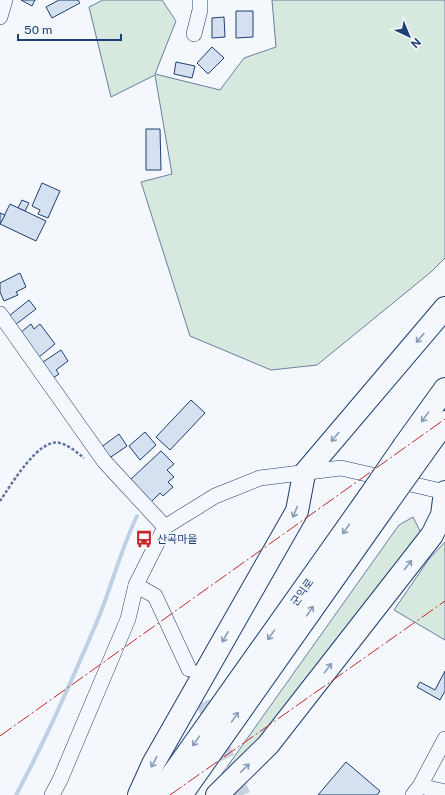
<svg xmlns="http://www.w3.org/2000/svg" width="445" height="795" font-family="'Public Sans','Noto Sans KR',sans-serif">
	<rect width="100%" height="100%" fill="#f4f7fb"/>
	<g fill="#d7e8df" stroke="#687fa3">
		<path d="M103 0H162L176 21 155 74 220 90 244 58 276 47 272 0H445V258L431 272 317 365 271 370 190 336 141 182 172 174 155 75 111 97 89 7Z"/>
		<path d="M413 517 423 537 344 646 207 795 399 525Z"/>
		<path d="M445 542V640L394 610 429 559Z"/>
	</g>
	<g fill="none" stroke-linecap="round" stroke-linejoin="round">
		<path stroke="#bed0e5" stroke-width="4" d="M16 795C47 738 73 678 98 619 112 585 121 549 137 516"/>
	</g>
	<g fill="#d5e0f0" stroke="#1d3f73">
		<path d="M21 0H35L32 6Z"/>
		<path d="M59 0H78L80 3 52 18 46 7Z"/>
		<path d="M236 11H253V37L236 38Z"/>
		<path d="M224 17 225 37 212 38V18Z"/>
		<path d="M212 47 224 58 208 74 197 63Z"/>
		<path d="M176 62 195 66 192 78 174 74Z"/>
		<path d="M146 129H160L161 170H146Z"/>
		<path d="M42 183 60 191 48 218 38 214 40 210 32 206Z"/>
		<path d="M22 200 29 203 25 211 18 208Z"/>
		<path d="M10 204 46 221 36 241 0 224Z"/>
		<path d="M0 213 5 215 0 224Z"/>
		<path d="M20 273 26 287 16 292 18 295 4 301 0 292V283Z"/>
		<path d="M29 300 36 309 15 325 9 316Z"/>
		<path d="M31 324 34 329 40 324 55 344 39 357 20 333Z"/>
		<path d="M61 350 68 361 56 370 59 374 50 380 40 364Z"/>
		<path d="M191 400 205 413 170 450 156 437Z"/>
		<path d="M145 432 156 445 140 460 129 446Z"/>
		<path d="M119 434 127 446 108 459 100 448Z"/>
		<path d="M161 451 174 464 167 470 174 477 168 482 173 487 163 496 160 493 151 502 130 480Z"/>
		<path d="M445 671V691L440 700 417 687 420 682 435 690Z"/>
		<path d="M346 762 380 791 377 795H318Z"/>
	</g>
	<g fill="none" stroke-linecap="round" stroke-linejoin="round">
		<path stroke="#c9d2e0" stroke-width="15" stroke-dasharray="15 8" stroke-linecap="butt" d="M194 681 243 795"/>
		<g stroke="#1d3f73" stroke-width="16">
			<g id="minor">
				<path d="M0 17 5 0"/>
				<path d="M194 34 200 10V0"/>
				<path d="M0 314 104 461 165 527"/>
				<path d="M136 585 155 596 189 669"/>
				<path d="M420 786 445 792"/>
				<path d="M52 795 60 780 128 619 136 585 165 527 215 496 260 478 341 468 445 492"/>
				<path d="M413 795 420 786 445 739"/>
			</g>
		</g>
		<g stroke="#1d3f73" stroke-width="24">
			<g id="highway">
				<path d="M404 446 445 389"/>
				<path d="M424 451 445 422"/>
				<path d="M139 795 153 764 297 511 304 474 445 308"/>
				<path d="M158 795 369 497"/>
				<path d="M181 795 387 503"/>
				<path d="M217 795 268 745 432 535 442 515 445 492"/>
			</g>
		</g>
		<path stroke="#5e769c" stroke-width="2.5" stroke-dasharray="3 2" stroke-linecap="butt" d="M0 501C11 485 39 437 60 443 68 445 77 452 84 458"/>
		<use href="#minor" stroke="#f4f7fb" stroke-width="15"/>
		<use href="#highway" stroke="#f4f7fb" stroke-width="22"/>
		<g stroke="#1d3f73" stroke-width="24" stroke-linecap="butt">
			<g id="highway-bridge">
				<path d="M369 497 404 446"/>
				<path d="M387 503 424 451"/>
			</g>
		</g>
		<use href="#highway-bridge" stroke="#f4f7fb" stroke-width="22"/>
		<g stroke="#c62828" stroke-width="1" stroke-dasharray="14 3 2 3" stroke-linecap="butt">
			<path d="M0 736 445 419"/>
			<path d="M170 795 445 601"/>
		</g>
	</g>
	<defs><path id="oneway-shaft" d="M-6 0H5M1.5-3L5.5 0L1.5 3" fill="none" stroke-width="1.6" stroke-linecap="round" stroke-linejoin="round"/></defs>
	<g stroke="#889bb7">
		<use href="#oneway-shaft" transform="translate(420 338) rotate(130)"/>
		<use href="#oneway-shaft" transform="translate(425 417) rotate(126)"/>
		<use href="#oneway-shaft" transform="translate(335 437) rotate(130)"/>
		<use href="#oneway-shaft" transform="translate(295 512) rotate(112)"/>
		<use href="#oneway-shaft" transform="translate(346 529) rotate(125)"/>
		<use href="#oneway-shaft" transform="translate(408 565) rotate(-52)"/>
		<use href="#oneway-shaft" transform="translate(310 611) rotate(-55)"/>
		<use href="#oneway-shaft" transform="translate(271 635) rotate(125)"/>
		<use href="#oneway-shaft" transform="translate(225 637) rotate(120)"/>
		<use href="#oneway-shaft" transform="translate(328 668) rotate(-52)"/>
		<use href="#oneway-shaft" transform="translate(235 717) rotate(-55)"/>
		<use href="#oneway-shaft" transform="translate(196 741) rotate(125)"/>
		<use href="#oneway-shaft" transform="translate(154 762) rotate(118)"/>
		<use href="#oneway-shaft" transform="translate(245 768) rotate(-44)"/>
	</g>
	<defs>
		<g id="bus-bare" transform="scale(1.38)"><path d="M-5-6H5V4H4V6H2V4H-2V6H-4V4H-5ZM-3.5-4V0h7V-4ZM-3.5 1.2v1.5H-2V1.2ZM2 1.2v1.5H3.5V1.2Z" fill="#c62828" stroke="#f4f7fb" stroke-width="2.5" paint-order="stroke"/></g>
	</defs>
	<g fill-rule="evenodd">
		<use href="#bus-bare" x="144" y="539"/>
	</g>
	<g text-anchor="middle" stroke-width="3" stroke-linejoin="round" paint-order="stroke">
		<g font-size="11" fill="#1d3f73" stroke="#f4f7fb" text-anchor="start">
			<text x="157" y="543">산곡마을</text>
		</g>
		<g font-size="11" fill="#1d3f73" stroke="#f4f7fb">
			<text transform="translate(302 592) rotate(-55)" y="4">군익로</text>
		</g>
	</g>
	<g transform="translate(409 36) rotate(136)" stroke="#f4f7fb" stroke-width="3" paint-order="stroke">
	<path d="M0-3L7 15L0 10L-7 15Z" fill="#1d3f73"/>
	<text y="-6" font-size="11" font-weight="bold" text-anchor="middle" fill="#1d3f73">N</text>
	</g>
	<path d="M18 34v6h103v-6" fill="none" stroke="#1d3f73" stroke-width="2"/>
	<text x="24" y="34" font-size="12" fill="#1d3f73" stroke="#f4f7fb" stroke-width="3" paint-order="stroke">50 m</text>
</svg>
